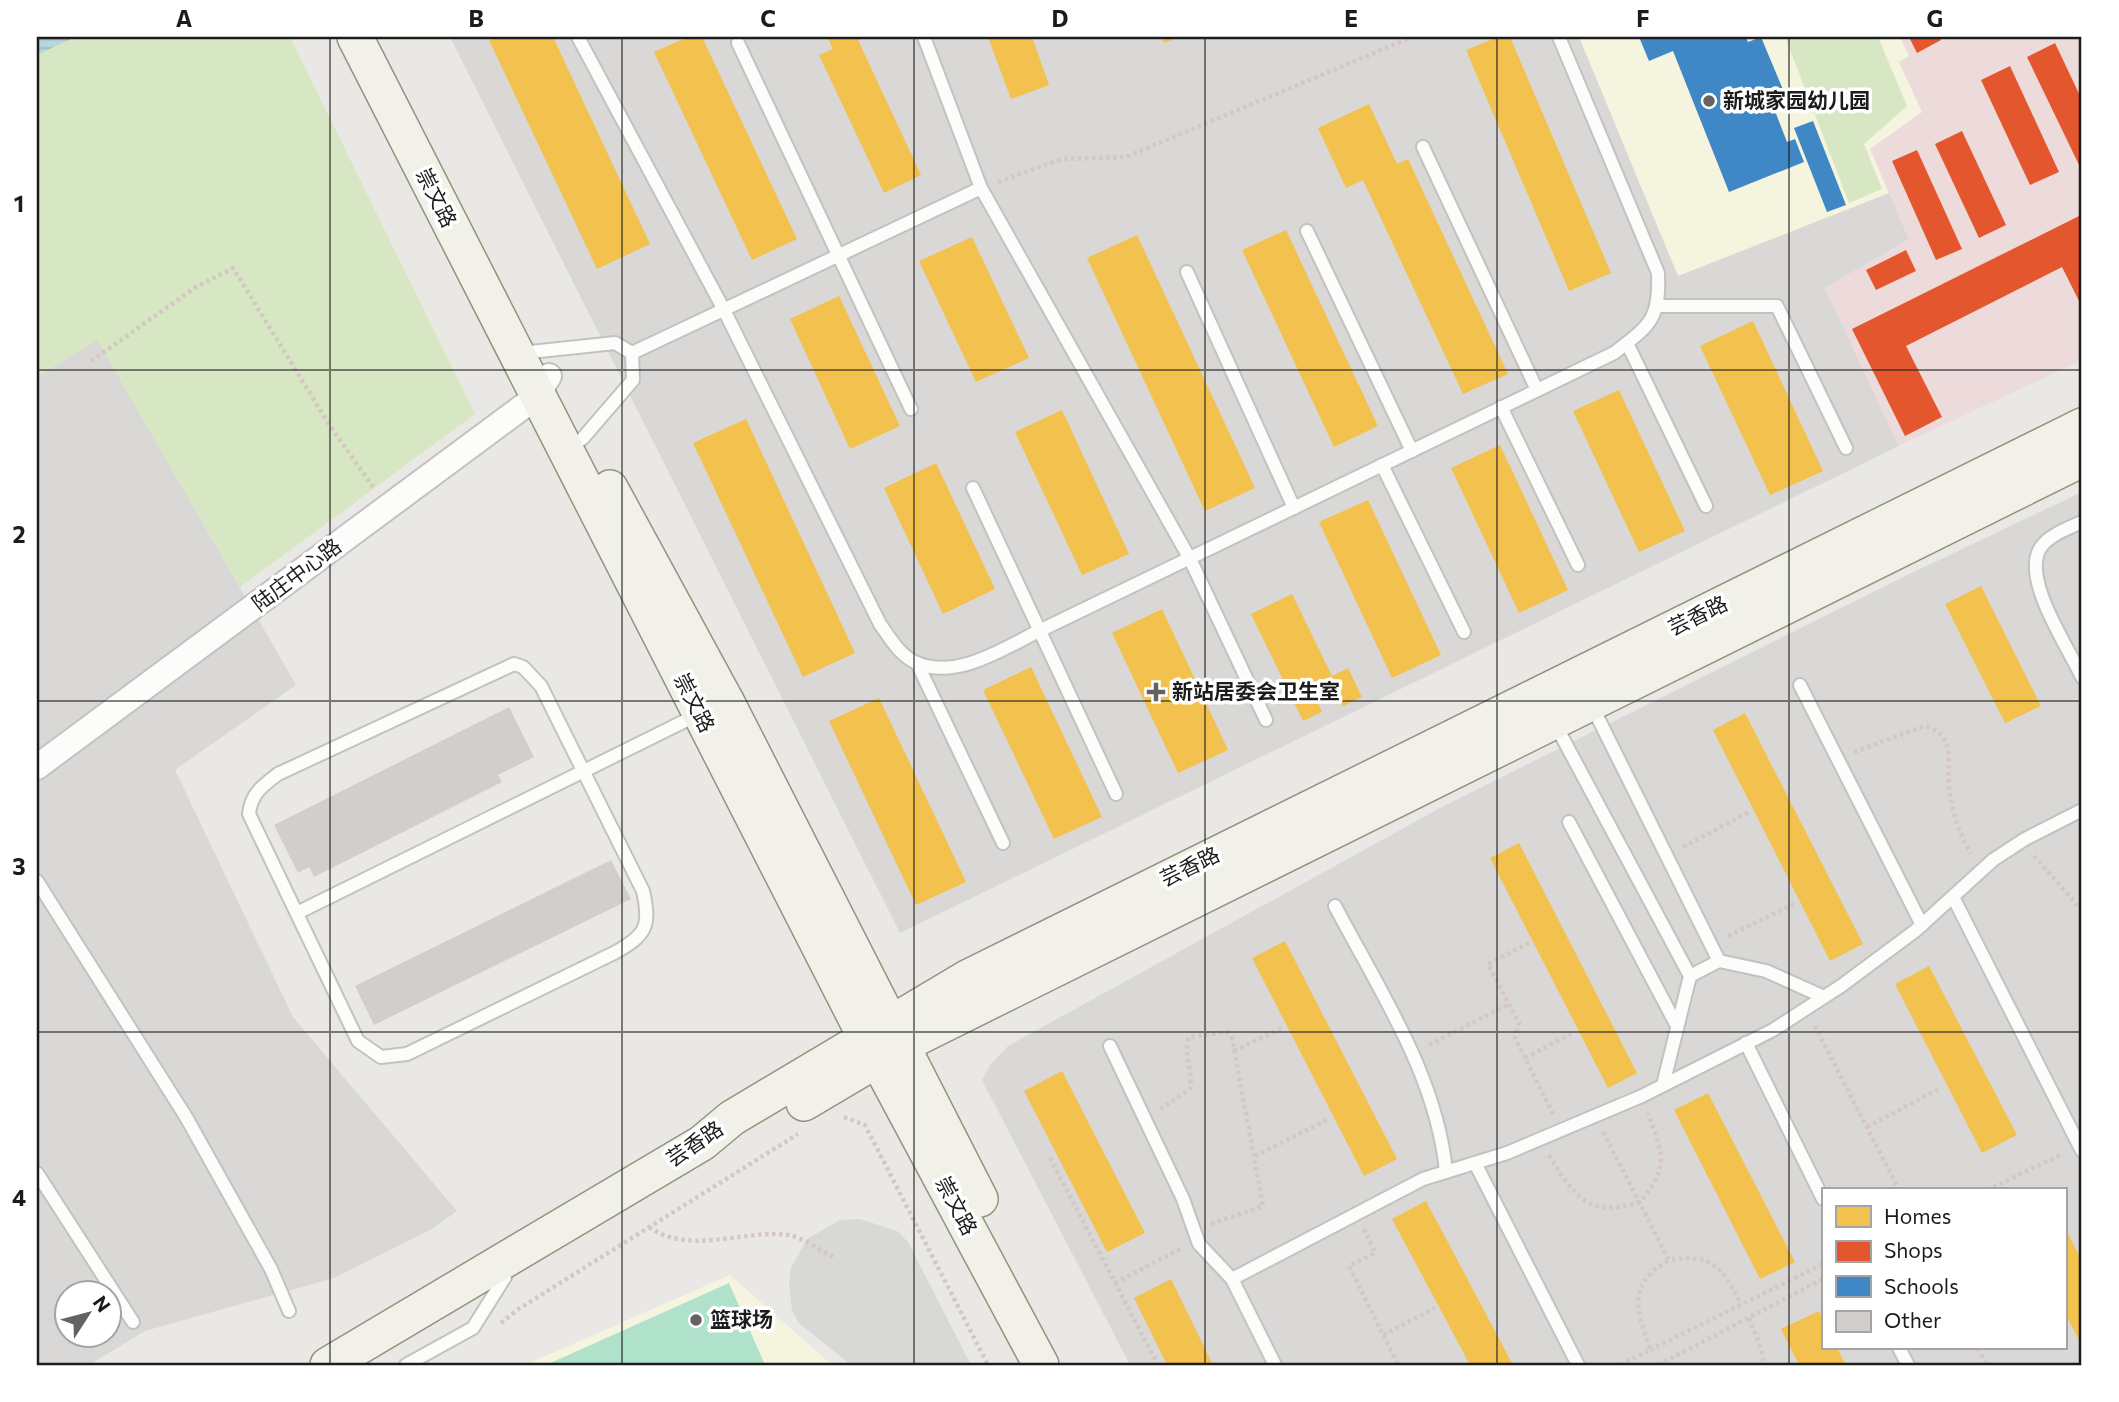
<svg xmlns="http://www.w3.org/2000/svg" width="2119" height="1402" font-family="Commissioner,'Noto Sans SC',sans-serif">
	<defs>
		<pattern id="water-rules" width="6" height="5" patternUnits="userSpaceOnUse" patternTransform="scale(1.75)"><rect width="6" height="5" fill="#b8d6dd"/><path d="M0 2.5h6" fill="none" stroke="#9eb7bd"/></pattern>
	</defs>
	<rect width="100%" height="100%" fill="#eae8e5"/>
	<g fill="#d9d8d6" fill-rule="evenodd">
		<path d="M450 37H1900L1899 62 1922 112 1870 149 1909 239 1825 288 1899 446 900 933Z"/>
		<path d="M97 339 296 685 175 770 293 1017 457 1211 432 1229 334 1278 145 1331 89 1365H37V377ZM66 1294H108V1336H66Z"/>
		<path d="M2082 492V1365H1130L982 1080 990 1065 1008 1046 1440 808 1895 581ZM1823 1190H2065V1348H1823Z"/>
	</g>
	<path fill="#ecdbda" d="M1900 37H2082V360L1899 446 1825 288 1909 239 1870 149 1899 62 1909 55Z"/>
	<g fill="#f5f4df">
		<path d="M1579 37H1900L1909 56 1899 62 1922 112 1870 149 1889 193 1678 276Z"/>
		<path d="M730 1275 832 1365H525Z"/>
	</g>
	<path fill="#d8d8d6" d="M860 1219 897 1231 908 1242 971 1365H851L799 1323 792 1310 789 1285 791 1268 807 1239 840 1220Z"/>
	<g fill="#d7e7c3">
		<path d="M37 37H290L475 414 240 587 97 340 37 377Z"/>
		<path d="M1785 37H1878L1907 106 1864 144 1882 189 1849 203Z"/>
	</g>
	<path fill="#b0e1cb" d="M729 1283 765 1365H546Z"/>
	<path fill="url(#water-rules)" d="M37 37H75L37 55Z"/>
	<g fill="#f2c14e">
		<path d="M496 37H553L650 244 597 269 489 40Z"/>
		<path d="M688 37H702L797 239 752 260 654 52Z"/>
		<path d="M827 37H865L858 40 921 175 884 193 819 55 833 49Z"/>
		<path d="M988 37H1032L1049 85 1011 99Z"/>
		<path d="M1161 37H1181L1164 43Z"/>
		<path d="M1498 37H1510L1611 273 1569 291 1466 50Z"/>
		<path d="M1369 104 1397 164 1408 159 1508 374 1463 394 1363 180 1346 188 1318 128Z"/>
		<path d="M1286 230 1378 426 1334 447 1242 250Z"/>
		<path d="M1137 235 1255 488 1205 511 1087 258Z"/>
		<path d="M972 237 1029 358 976 382 919 261Z"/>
		<path d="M839 296 900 426 850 449 790 319Z"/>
		<path d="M1753 321 1823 471 1770 495 1700 346Z"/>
		<path d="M1619 390 1685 531 1639 552 1573 411Z"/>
		<path d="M1062 410 1129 554 1082 575 1015 432Z"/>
		<path d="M746 419 855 653 803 677 693 443Z"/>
		<path d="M1500 445 1568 590 1519 613 1451 468Z"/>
		<path d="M936 463 995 589 943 614 884 488Z"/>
		<path d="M1368 500 1441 655 1392 678 1319 522Z"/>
		<path d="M1981 586 2041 706 2005 723 1945 604Z"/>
		<path d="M1292 594 1332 676 1348 668 1362 697 1343 706 1337 694 1318 703 1322 712 1303 721 1251 614Z"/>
		<path d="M1162 609 1228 750 1178 773 1112 633Z"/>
		<path d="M1031 667 1102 817 1054 839 983 690Z"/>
		<path d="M879 698 966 882 916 905 829 721Z"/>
		<path d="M1745 713 1863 944 1830 961 1713 730Z"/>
		<path d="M1519 843 1637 1073 1608 1088 1490 858Z"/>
		<path d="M1285 941 1397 1159 1364 1176 1252 958Z"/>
		<path d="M1929 966 2017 1135 1982 1153 1895 984Z"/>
		<path d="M1062 1071 1145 1233 1107 1252 1024 1091Z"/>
		<path d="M1708 1093 1795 1262 1760 1279 1674 1110Z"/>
		<path d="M1426 1201 1513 1365H1470L1392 1219Z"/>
		<path d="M2065 1228 2082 1261V1346L2065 1313Z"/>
		<path d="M1171 1279 1213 1365H1167L1134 1298Z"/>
		<path d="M1819 1311 1823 1320V1348H1837L1846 1365H1799L1781 1329Z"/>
	</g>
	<g fill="#e4572e">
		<path d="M1909 37H1939L1941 40 1917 53Z"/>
		<path d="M2055 43 2082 100V166L2080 167 2027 57Z"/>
		<path d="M2010 66 2059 172 2030 185 1981 80Z"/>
		<path d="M1962 131 2006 225 1979 238 1935 144Z"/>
		<path d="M1917 150 1962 249 1936 260 1892 161Z"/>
		<path d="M2081 215 2082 307 2062 267 1906 346 1942 417 1905 436 1852 329Z"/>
		<path d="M1906 250 1916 271 1876 290 1866 270Z"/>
	</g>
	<g fill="#3f88c5">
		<path d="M1639 37H1746L1748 42 1761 37 1784 92 1770 98 1787 142 1795 139 1804 162 1729 192 1673 51 1649 61Z"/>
		<path d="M1813 121 1846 205 1827 212 1794 128Z"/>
	</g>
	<g fill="#d1cecc">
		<path d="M509 707 534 757 498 775 502 782 314 877 309 867 298 873 274 825Z"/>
		<path d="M611 860 631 899 374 1025 355 986Z"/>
	</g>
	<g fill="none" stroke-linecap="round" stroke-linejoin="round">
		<g stroke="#c3c2c1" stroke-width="16">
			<g id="lane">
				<path d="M578 37 724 310 880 624C890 638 900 656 917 663 958 680 1004 648 1039 631L1614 353C1650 325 1660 320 1658 273L1559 37"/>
				<path d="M924 37 981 188 1190 559 1266 720"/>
				<path d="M738 43 911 409"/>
				<path d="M1423 147 1537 390"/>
				<path d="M1307 231 1412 451"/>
				<path d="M1187 272 1294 508"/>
				<path d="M1660 306H1777L1846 448"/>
				<path d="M1627 343 1706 506"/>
				<path d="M521 353 615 343 632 353 633 380 583 438 568 449"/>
				<path d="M632 353 981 188"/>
				<path d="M1501 407 1578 565"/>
				<path d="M1382 465 1464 632"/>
				<path d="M973 488 1116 794"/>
				<path d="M2082 522C2069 528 2049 535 2041 547 2020 577 2068 647 2082 677"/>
				<path d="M917 663 1003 843"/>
				<path d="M514 664 523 667 541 686 643 891C651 926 646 935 616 952L407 1054 381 1057 358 1041 249 814C251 794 262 786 278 774Z"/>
				<path d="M1800 685 1922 925"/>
				<path d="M1591 704 1719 961 1766 971 1824 997"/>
				<path d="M1554 722 1690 976 1663 1085"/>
				<path d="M1569 822 1677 1026"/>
				<path d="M37 881 186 1117 271 1269 289 1311"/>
				<path d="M1953 897 2082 1151"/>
				<path d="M1335 906C1379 990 1437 1076 1446 1172"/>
				<path d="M297 913 697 715"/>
				<path d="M1690 976 1719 961"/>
				<path d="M1746 1043 1823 1199"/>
				<path d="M1110 1046 1183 1199 1199 1244 1232 1279"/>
				<path d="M1475 1163 1578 1365"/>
				<path d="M37 1173 133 1322"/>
				<path d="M1899 1348 1908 1365"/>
				<path d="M406 1365 473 1328 505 1277"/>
				<path d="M1275 1365 1232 1279 1423 1179 1507 1153 1642 1096 1773 1030 1841 986 1915 931 1993 860 2025 839 2082 810"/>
			</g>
		</g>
		<g stroke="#c3c2c1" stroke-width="28">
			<path id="street" d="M37 767 536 397 549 376"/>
		</g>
		<g stroke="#92937e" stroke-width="38">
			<g id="secondary">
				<path d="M355 37 866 1038 1041 1365"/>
				<path d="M610 488 726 701 980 1199"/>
				<path d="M804 1103 902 1045 2082 459"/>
				<path d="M328 1365 702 1143 732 1118 967 978 2082 426"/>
			</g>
		</g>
		<g stroke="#d5c7c4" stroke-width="4.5" stroke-dasharray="3.5 3.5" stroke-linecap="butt">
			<path d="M998 182 1062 159 1126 157 1412 37"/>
			<path d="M91 361 196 287 233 268 330 426 373 487"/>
			<path d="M1854 752 1925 726C1956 734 1947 762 1949 786 1952 810 1958 833 1971 853"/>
			<path d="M1683 847 1751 811"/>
			<path d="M2034 856 2082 910"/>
			<path d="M1728 936 1796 903"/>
			<path d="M1529 943 1488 964 1519 1023 1515 1038 1553 1114"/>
			<path d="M1815 1026 1899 1190"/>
			<path d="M1429 1045 1509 1004"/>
			<path d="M1234 1051 1282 1028"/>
			<path d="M1525 1058 1574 1032"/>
			<path d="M1160 1109 1190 1089C1194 1072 1182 1053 1189 1037L1227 1032 1232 1038 1263 1206 1211 1224"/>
			<path d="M844 1117 865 1125 988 1365"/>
			<path d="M1867 1127 1941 1088"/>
			<path d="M1603 1132 1669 1260C1714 1253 1721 1267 1741 1304"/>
			<path d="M1549 1155C1574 1197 1589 1218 1640 1202 1670 1166 1663 1155 1648 1113"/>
			<path d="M1255 1156 1327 1120"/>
			<path d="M1050 1158 1158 1365"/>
			<path d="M1987 1190 2062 1154"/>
			<path d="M649 1227C690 1256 743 1229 789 1235 803 1238 820 1250 833 1257"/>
			<path d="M1364 1229 1375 1253 1349 1266 1398 1365"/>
			<path d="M1115 1283 1182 1248"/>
			<path d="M1749 1318 1761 1348 1764 1365"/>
			<path d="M501 1323 517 1310 798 1134"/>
			<path d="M1383 1335 1435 1308"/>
			<path d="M1978 1348 1987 1365"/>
			<path d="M1650 1350 1823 1264"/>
			<path d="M1620 1365 1650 1350C1637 1310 1626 1284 1669 1260"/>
			<path d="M1658 1365 1823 1279"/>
		</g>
		<use href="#lane" stroke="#fcfcfb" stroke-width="12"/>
		<use href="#street" stroke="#fcfcfb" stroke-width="24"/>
		<use href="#secondary" stroke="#f2f1e9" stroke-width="35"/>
	</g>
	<path fill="none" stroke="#1c1c1c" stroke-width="2" stroke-opacity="0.55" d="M330 37V1365M622 37V1365M914 37V1365M1205 37V1365M1497 37V1365M1789 37V1365M37 370H2082M37 701H2082M37 1032H2082"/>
	<g fill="#646362" stroke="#fff" stroke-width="2.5">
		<circle cx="1709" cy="101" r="7"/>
		<path d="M1152.5 681.5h7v7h7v7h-7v7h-7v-7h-7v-7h7z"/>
		<circle cx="696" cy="1320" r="7"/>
	</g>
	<g text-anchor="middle" stroke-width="7" stroke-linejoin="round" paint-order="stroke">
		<g font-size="21" font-weight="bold" fill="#1c1c1c" stroke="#fff" text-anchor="start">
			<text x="1723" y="108">新城家园幼儿园</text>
			<text x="1172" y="699">新站居委会卫生室</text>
			<text x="710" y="1327">篮球场</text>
		</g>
		<g font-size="21" fill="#1c1c1c" stroke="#fff">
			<text transform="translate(436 198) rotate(63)" y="7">崇文路</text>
			<text transform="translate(297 575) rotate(-37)" y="7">陆庄中心路</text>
			<text transform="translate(1698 616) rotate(-26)" y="7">芸香路</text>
			<text transform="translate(694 703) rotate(63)" y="7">崇文路</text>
			<text transform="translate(1190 867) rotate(-26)" y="7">芸香路</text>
			<text transform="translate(695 1144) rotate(-34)" y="7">芸香路</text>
			<text transform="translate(956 1206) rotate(62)" y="7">崇文路</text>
		</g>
	</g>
	<rect width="2119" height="1402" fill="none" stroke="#ffffff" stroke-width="77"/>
	<rect x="1822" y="1188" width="245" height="161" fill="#ffffff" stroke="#a4a4a4" stroke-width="2"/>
	<rect x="1836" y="1206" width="35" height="21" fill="#f2c14e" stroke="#a4a4a4" stroke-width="2"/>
	<text x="1884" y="1224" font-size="21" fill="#1c1c1c">Homes</text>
	<rect x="1836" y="1241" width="35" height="21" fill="#e4572e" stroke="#a4a4a4" stroke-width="2"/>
	<text x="1884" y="1258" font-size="21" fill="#1c1c1c">Shops</text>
	<rect x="1836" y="1276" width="35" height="21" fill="#3f88c5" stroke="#a4a4a4" stroke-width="2"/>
	<text x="1884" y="1294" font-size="21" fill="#1c1c1c">Schools</text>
	<rect x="1836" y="1311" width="35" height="21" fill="#d1cecc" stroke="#a4a4a4" stroke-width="2"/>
	<text x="1884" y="1328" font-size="21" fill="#1c1c1c">Other</text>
	<g transform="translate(88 1314) rotate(54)"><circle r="33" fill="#ffffff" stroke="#a4a4a4" stroke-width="2"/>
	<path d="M0-5L12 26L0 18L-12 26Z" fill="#646362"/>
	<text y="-10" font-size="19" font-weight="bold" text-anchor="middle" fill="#1c1c1c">N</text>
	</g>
	<rect x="38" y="38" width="2042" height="1326" fill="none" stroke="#1c1c1c" stroke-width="2.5"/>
	<g font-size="23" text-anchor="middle" font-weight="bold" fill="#1c1c1c">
		<text x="184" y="27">A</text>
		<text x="476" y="27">B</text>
		<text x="768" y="27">C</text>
		<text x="1060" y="27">D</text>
		<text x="1351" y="27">E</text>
		<text x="1643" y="27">F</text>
		<text x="1935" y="27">G</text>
		<text x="19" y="212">1</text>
		<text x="19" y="543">2</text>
		<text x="19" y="875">3</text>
		<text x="19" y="1206">4</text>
	</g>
</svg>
